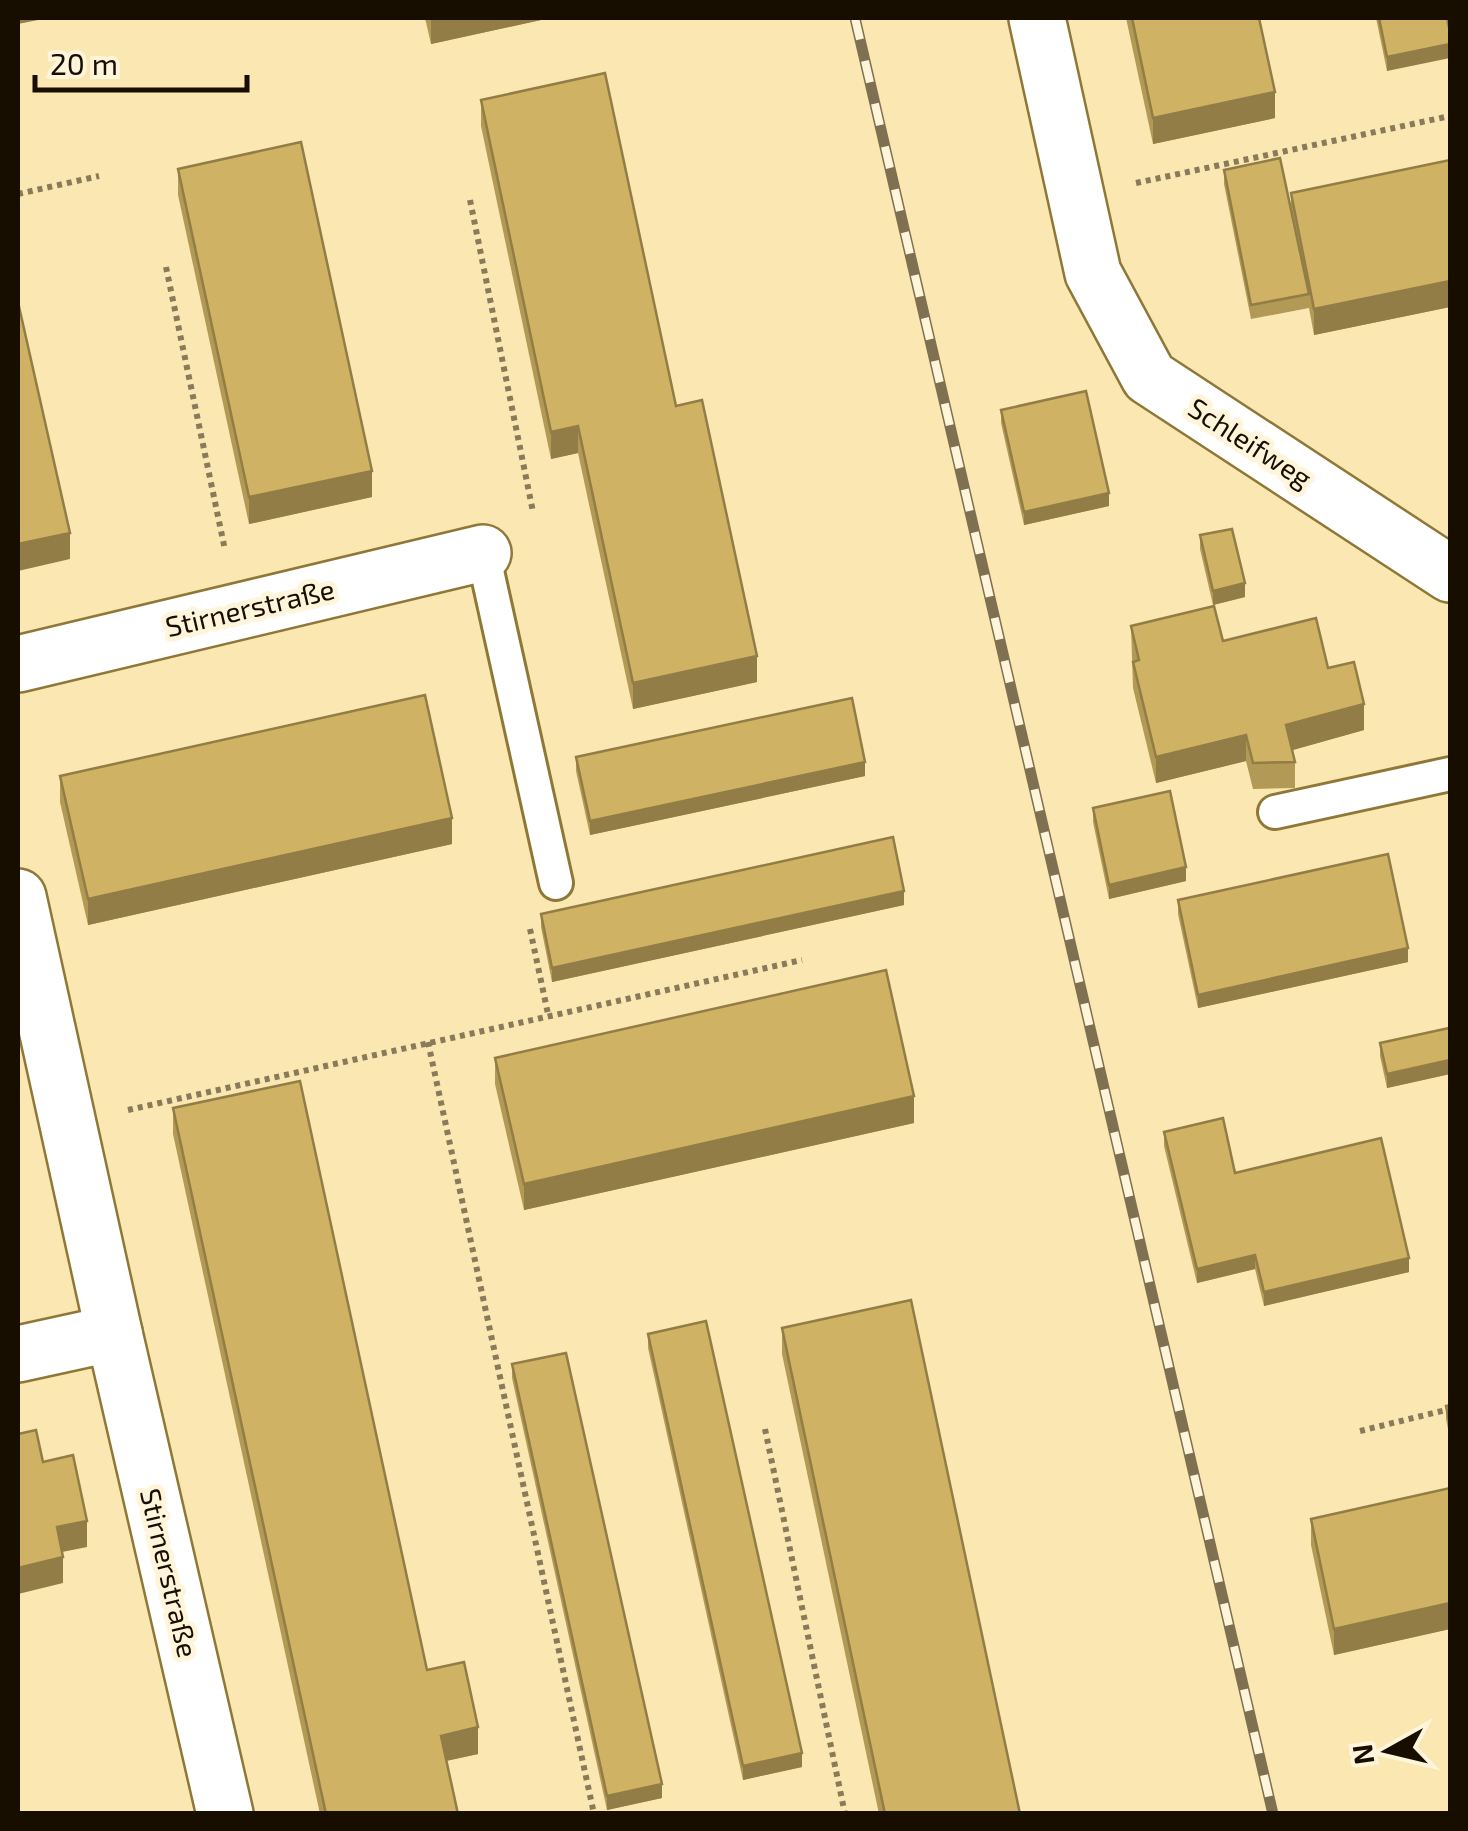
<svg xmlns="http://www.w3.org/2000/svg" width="1468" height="1831" font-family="'Exo 2',sans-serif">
	<rect width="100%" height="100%" fill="#fbe7b2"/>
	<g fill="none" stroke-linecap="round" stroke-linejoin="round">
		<g stroke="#8f7837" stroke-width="38">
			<g id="service">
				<path d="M483 553 556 883"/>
				<path d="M1275 812 1450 774"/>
			</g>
		</g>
		<g stroke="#8f7837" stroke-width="60">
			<g id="minor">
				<path d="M1037 18 1093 273 1149 377 1450 574"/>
				<path d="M18 664 483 553"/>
				<path d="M18 897 114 1333"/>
				<path d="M18 1354 114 1333 225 1814"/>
			</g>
		</g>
		<g stroke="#897a59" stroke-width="6" stroke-dasharray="5 5" stroke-linecap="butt">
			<path d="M1136 183 1450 116"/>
			<path d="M18 194 99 176"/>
			<path d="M470 200 533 512"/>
			<path d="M166 267 225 550"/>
			<path d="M530 929 548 1014"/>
			<path d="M428 1042 594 1814"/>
			<path d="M128 1110 802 960"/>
			<path d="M765 1429 845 1814"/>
			<path d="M1360 1431 1450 1409"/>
		</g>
		<use href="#service" stroke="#fff" stroke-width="32"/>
		<use href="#minor" stroke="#fff" stroke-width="55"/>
		<g stroke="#7e7050" stroke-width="11">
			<path id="rail" d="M855 18 1273 1814"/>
		</g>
		<use href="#rail" stroke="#fff5db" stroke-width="8" stroke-dasharray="22" stroke-linecap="butt"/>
	</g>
	<g fill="#b29955">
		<path d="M425 18H550L431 44Z"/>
		<path d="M1126 18H1259L1275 118 1153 144Z"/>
		<path d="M1376 18H1447L1387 71Z"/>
		<path d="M481 100 676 406 757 682 633 709 578 453 551 459 481 126Z"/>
		<path d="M1450 160V307L1314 335 1309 308 1251 319 1224 184V170L1291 207V193Z"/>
		<path d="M178 169 372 497 249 524 178 195Z"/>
		<path d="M1001 410 1109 506 1024 525 1001 423Z"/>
		<path d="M1200 535 1245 597 1213 605 1200 549Z"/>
		<path d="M1131 626 1223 641 1328 668 1364 730 1292 750 1295 762V788L1253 789 1246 761 1156 783 1133 688Z"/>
		<path d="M576 757 865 776 590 835 576 771Z"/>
		<path d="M60 776 452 844 88 925 60 802Z"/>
		<path d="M1093 808 1186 881 1109 899 1093 822Z"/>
		<path d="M1178 900 1408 962 1198 1008 1178 914Z"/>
		<path d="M904 905 552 982 541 927V914Z"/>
		<path d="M1450 1034V1074L1387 1088 1380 1056V1043Z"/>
		<path d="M495 1058 914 1123 524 1210 495 1084Z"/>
		<path d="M173 1108 427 1670 478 1754 446 1761 458 1814H320L173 1134Z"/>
		<path d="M1164 1132 1235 1173 1409 1272 1264 1306 1255 1269 1197 1283 1164 1146Z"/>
		<path d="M782 1328 1020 1814H879L782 1354Z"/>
		<path d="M648 1334 802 1767 743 1780 648 1348Z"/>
		<path d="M512 1364 662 1798 607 1810 512 1378Z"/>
		<path d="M1450 1405V1439L1446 1419V1406Z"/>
		<path d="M1450 1488V1629L1334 1655 1311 1545V1519Z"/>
	</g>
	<g fill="#917d45">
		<path d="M18 18H48L18 24Z"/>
		<path d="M431 18H550L431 44Z"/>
		<path d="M1450 44V58L1387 71V57Z"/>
		<path d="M1275 92V118L1153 144V118Z"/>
		<path d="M1450 281V307L1314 335V309Z"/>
		<path d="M578 426V453L551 459V432Z"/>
		<path d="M372 471V497L249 524V497Z"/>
		<path d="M1109 493V506L1024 525V512Z"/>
		<path d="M70 533V559L18 571V544Z"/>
		<path d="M1245 583V597L1213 605V591Z"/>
		<path d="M757 656V682L633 709V683Z"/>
		<path d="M1364 704V730L1286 752V725Z"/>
		<path d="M1246 735V761L1156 783V757Z"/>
		<path d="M865 762V776L590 835V821Z"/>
		<path d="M452 818V844L88 925V899Z"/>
		<path d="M1186 867V881L1109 899V885Z"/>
		<path d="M904 891V905L552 982V968Z"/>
		<path d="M1408 948V962L1198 1008V995Z"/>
		<path d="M1450 1060V1074L1387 1088V1074Z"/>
		<path d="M914 1096V1123L524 1210V1184Z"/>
		<path d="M1255 1255V1269L1197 1283V1269Z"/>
		<path d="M1409 1258V1272L1264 1306V1292Z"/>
		<path d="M87 1521V1547L57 1553V1527Z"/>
		<path d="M63 1557V1583L18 1594V1568Z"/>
		<path d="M1450 1603V1629L1334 1655V1629Z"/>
		<path d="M478 1727V1754L441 1762V1736Z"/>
		<path d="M802 1753V1767L743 1780V1766Z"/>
		<path d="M662 1784V1798L607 1810V1796Z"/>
	</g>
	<g fill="#cfb263" stroke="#917d45" stroke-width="2.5">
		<path d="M1132 18H1259L1275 92 1153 118Z"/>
		<path d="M1379 18H1447L1450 32V44L1387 57Z"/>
		<path d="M605 73 676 406 702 400 757 656 633 683 578 426 551 432 481 100Z"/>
		<path d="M301 142 372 471 249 497 178 169Z"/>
		<path d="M1280 158 1309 294 1251 305 1224 170Z"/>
		<path d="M1450 160V281L1314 309 1291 193Z"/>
		<path d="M18 302 70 533 18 544Z"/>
		<path d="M1086 391 1109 493 1024 512 1001 410Z"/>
		<path d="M1232 529 1245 583 1213 591 1200 535Z"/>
		<path d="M1214 606 1223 641 1316 618 1328 668 1354 662 1364 704 1286 725 1295 762 1253 763 1246 735 1156 757 1133 662 1139 660 1131 626Z"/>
		<path d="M425 695 452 818 88 899 60 776Z"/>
		<path d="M852 698 865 762 590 821 576 757Z"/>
		<path d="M1170 791 1186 867 1109 885 1093 808Z"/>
		<path d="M893 837 904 891 552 968 541 914Z"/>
		<path d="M1388 854 1408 948 1198 995 1178 900Z"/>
		<path d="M886 970 914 1096 524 1184 495 1058Z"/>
		<path d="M1449 1028 1450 1034V1060L1387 1074 1380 1043Z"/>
		<path d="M300 1081 427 1670 464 1662 478 1727 441 1736 458 1814H326L173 1108Z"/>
		<path d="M1223 1118 1235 1173 1381 1138 1409 1258 1264 1292 1255 1255 1197 1269 1164 1132Z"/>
		<path d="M911 1300 1020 1814H885L782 1328Z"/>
		<path d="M706 1321 802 1753 743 1766 648 1334Z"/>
		<path d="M566 1353 662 1784 607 1796 512 1364Z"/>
		<path d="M1450 1405V1425L1446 1406Z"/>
		<path d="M36 1430 43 1462 73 1455 87 1521 57 1527 63 1557 18 1568V1434Z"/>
		<path d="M1450 1488V1603L1334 1629 1311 1519Z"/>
	</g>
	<g text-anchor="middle" stroke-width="10" stroke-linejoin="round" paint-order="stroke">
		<g font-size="28" fill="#170e00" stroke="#fff5db">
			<text transform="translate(1250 443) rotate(33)" y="10">Schleifweg</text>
			<text transform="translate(250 608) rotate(-13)" y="10">Stirnerstraße</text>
			<text transform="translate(169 1573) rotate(77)" y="10">Stirnerstraße</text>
		</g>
	</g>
	<rect width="1468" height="1831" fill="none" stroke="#170e00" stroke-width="40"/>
	<g transform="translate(1388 1751) rotate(262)" stroke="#fff5db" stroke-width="8" paint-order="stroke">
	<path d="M0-8L18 38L0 25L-18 38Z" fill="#170e00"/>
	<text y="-15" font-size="28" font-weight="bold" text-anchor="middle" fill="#170e00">N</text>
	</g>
	<path d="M35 75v15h212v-15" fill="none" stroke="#170e00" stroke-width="5"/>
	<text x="50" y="75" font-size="30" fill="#170e00" stroke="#fff5db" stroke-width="8" paint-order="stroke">20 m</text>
</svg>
